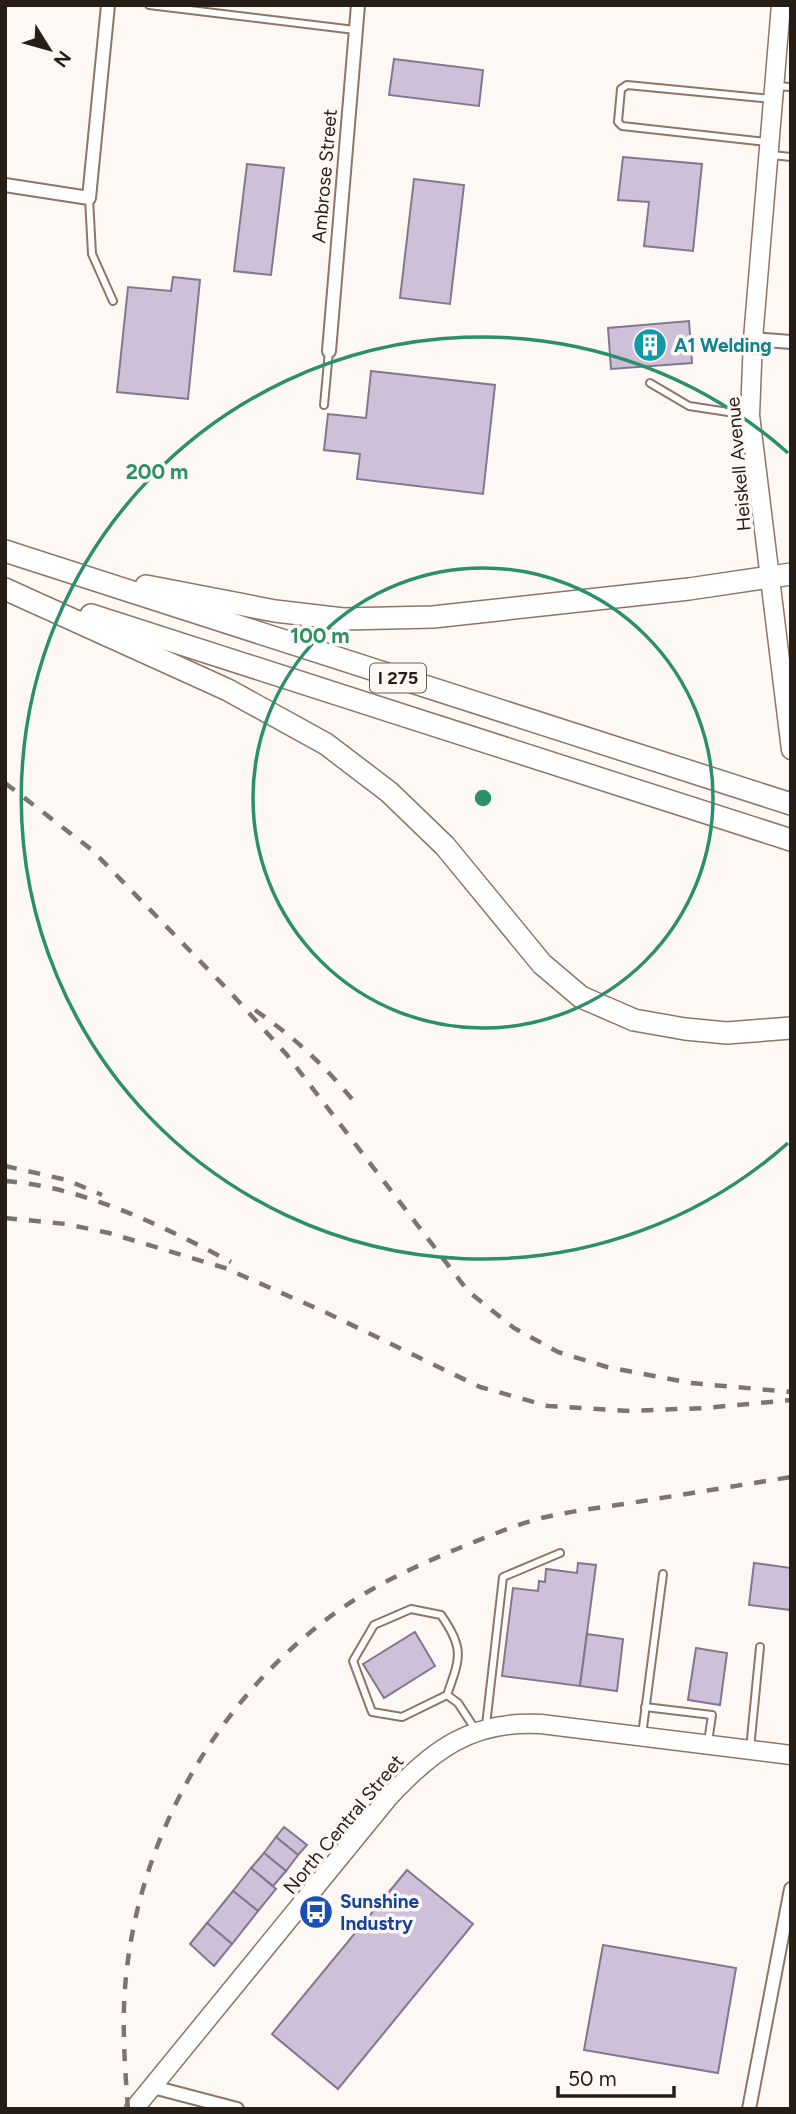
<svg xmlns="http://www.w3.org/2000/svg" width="796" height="2114" font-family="Figtree,sans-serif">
	<rect width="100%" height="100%" fill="#fef8f5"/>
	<g fill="#cfc0da" stroke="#84768d" stroke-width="2">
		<path d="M394 59 483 70 479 106 389 95Z"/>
		<path d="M623 157 702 164 693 251 644 246 649 202 618 200Z"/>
		<path d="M247 164 284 168 271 275 234 271Z"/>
		<path d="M414 179 464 185 450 304 400 298Z"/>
		<path d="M173 277 200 280 188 399 117 392 128 287 171 291Z"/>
		<path d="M689 321 692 363 611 369 608 328Z"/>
		<path d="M371 371 495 385 483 494 357 479 360 454 324 450 328 414 366 418Z"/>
		<path d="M578 1563 596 1565 580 1686 502 1676 513 1588 538 1591 539 1581 545 1582 546 1569 577 1573Z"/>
		<path d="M754 1563 791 1568V1610L749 1605Z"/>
		<path d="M415 1632 435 1666 384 1698 363 1664Z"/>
		<path d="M587 1634 623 1639 617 1691 580 1686Z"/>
		<path d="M696 1648 727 1653 720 1705 688 1700Z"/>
		<path d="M284 1827 307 1845 298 1855 276 1837Z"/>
		<path d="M276 1837 298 1855 286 1871 264 1853Z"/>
		<path d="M264 1853 286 1871 273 1886 251 1868Z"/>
		<path d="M251 1868 276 1889 258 1911 233 1891Z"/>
		<path d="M407 1870 473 1924 338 2089 272 2034Z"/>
		<path d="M233 1891 258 1911 232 1944 207 1923Z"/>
		<path d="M207 1923 232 1944 214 1966 190 1944Z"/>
		<path d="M603 1945 736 1968 718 2073 584 2050Z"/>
	</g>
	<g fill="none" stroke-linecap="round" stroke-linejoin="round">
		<g stroke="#8e7566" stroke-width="10">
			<g id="lane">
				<path d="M149 5 355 30"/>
				<path d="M775 86 791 87"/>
				<path d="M766 142 622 126 618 122 621 89 627 85 771 99"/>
				<path d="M772 155 791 157"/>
				<path d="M89 198 92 254 113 301"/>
				<path d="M650 383 689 406 748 415"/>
				<path d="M324 405 329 351"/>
				<path d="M447 1695C460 1658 465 1649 441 1615L411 1609 374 1625 353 1661 372 1712 402 1717 447 1695 458 1703 475 1729"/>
				<path d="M645 1707 712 1715 708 1742"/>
				<path d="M486 1725 503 1577 560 1553"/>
				<path d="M642 1735 663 1574"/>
				<path d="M750 1749 760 1647"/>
			</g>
		</g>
		<g stroke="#8e7566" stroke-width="16">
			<g id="street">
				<path d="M5 185 89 198 108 5"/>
				<path d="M753 339 791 342"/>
				<path d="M329 351 358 5"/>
				<path d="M153 2087 237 2109"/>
				<path d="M749 2109 791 1889"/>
			</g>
		</g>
		<g stroke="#8e7566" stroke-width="21">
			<g id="secondary">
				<path d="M781 5 753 339 750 415 791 750"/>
				<path d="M134 2109 388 1798C432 1750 472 1720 541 1724L791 1755"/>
			</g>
		</g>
		<g stroke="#8e7566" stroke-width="24">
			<g id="highway">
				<path d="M5 551 791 804"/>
				<path d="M146 586 275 611 343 619 433 617 689 589 791 574"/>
				<path d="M5 589 228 690 326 744 389 792 445 846 542 964 581 997 634 1020 685 1029 727 1033 791 1028"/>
				<path d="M91 615 791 840"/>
			</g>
		</g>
		<use href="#lane" stroke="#fff" stroke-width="6"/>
		<use href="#street" stroke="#fff" stroke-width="12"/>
		<use href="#secondary" stroke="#fff" stroke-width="18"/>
		<use href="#highway" stroke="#fff" stroke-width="21"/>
		<g stroke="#7d746f" stroke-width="4.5" stroke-dasharray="12 12" stroke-linecap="butt">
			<path d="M5 783 92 850 230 992 287 1055 468 1291 514 1328 558 1352 607 1367 691 1383 791 1392"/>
			<path d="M255 1010C296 1039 320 1061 352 1099"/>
			<path d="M5 1166 67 1180 102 1195"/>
			<path d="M5 1181C84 1187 163 1226 231 1262"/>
			<path d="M5 1218 66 1224 109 1233 225 1268 327 1313 480 1387 548 1406 631 1411 705 1408 791 1400"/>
			<path d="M128 2109C125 2069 122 2027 125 1988 136 1844 212 1706 327 1619 366 1589 411 1568 457 1549 485 1538 516 1524 546 1517 572 1511 598 1508 624 1504 680 1495 735 1486 791 1477"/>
		</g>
	</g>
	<g fill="none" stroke="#2b8f6a" stroke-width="3.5">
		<circle cx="483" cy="798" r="230"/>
		<path d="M788 1143A461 461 0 1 1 788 453"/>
	</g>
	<defs>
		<g id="building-disc" transform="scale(1.75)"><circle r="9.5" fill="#0f9aa8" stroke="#fef8f5"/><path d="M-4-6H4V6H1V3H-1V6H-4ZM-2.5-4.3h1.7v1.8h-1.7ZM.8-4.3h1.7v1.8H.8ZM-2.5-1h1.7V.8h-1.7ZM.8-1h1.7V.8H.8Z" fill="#fff"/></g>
		<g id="bus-disc" transform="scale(1.75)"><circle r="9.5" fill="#1a4fb4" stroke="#fef8f5"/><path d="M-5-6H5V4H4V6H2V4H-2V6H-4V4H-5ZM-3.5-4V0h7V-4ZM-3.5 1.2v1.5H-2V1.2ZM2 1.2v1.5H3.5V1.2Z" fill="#fff"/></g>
	</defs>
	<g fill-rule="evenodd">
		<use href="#building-disc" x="650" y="345"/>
		<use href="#bus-disc" x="316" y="1912"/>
	</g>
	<g text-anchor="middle" stroke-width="7" stroke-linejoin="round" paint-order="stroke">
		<rect fill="#fef8f5" stroke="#685f5a" stroke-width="2" x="370" y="663.5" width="56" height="29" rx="5"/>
		<g font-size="18" font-weight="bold" fill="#271d17">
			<text x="398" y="684">I 275</text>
		</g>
		<g font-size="19" fill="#271d17" stroke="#fef8f5">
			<text transform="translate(324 176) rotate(-85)" y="7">Ambrose Street</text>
			<text transform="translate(738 464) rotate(-95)" y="7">Heiskell Avenue</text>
			<text transform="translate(343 1824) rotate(-50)" y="7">North Central Street</text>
		</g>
		<g font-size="19" font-weight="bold" fill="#0d838f" stroke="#fef8f5" text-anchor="start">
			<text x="674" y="352">A1 Welding</text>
		</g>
		<g font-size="19" font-weight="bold" fill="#164399" stroke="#fef8f5" text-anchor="start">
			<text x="340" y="1908">Sunshine<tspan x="340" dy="22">Industry</tspan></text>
		</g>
	</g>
	<circle cx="483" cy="798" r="10" fill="#2b8f6a" stroke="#fef8f5" stroke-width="3.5"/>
	<g font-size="21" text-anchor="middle" font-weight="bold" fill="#2b8f6a" stroke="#fef8f5" stroke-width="7" stroke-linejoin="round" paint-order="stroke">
		<text x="157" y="479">200 m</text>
		<text x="320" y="643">100 m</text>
	</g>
	<rect width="796" height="2114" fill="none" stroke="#271d17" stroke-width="14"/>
	<g transform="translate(49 49) rotate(127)" stroke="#fef8f5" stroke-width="5" paint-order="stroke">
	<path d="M0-5L12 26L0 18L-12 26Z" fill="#271d17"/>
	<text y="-10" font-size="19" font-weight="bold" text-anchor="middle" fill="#271d17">N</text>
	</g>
	<path d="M558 2086v10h116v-10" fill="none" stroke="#271d17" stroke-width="3.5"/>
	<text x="568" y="2086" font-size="21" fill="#271d17" stroke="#fef8f5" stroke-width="5" paint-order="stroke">50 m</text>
</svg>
